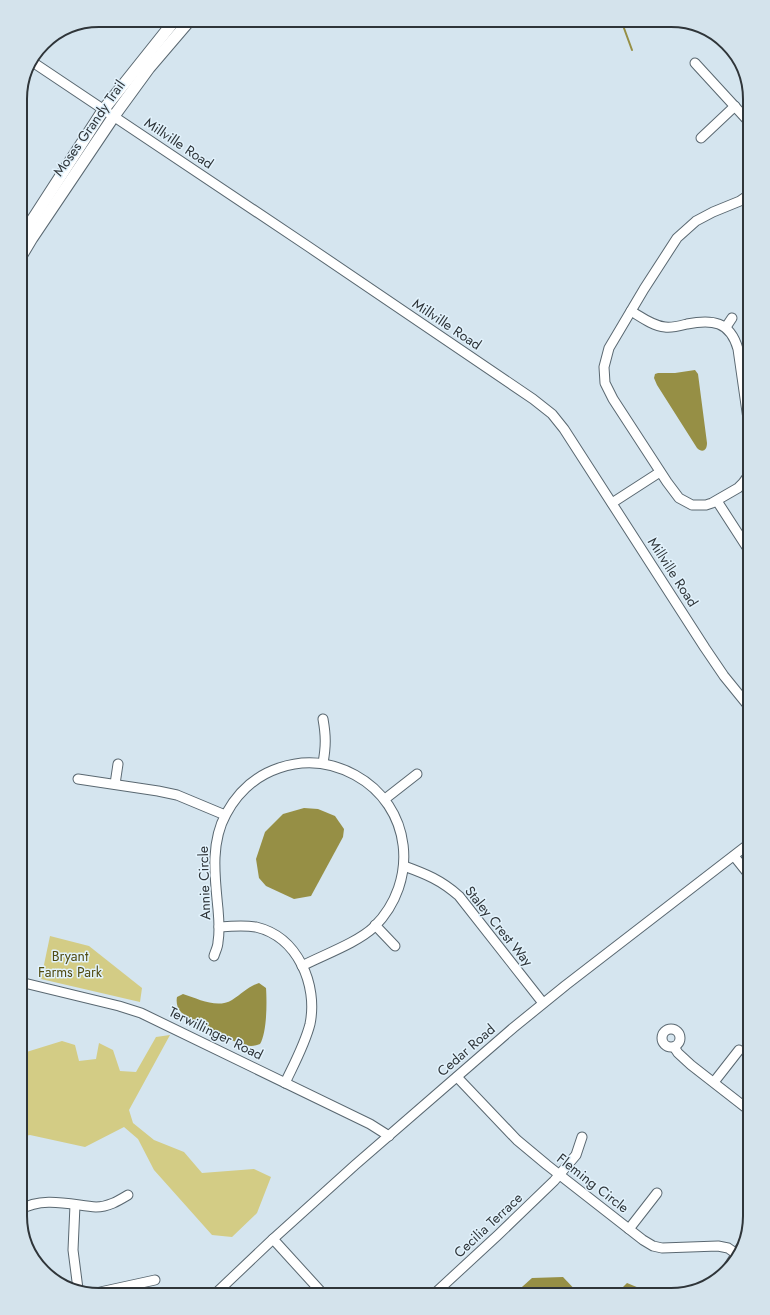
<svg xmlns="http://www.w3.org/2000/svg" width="770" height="1315" font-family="Jost,sans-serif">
	<rect width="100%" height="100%" fill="#d5e5ef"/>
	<g fill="#d3cc85">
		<path d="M50 936 89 946 142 988 140 1002 41 979Z"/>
		<path d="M170 1035 129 1110 133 1123 154 1140 184 1152 202 1173 254 1169 271 1177 257 1213 232 1237 212 1235 154 1170 138 1139 124 1127 85 1147 30 1135 20 1137V1054L62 1041 75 1045 79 1061 96 1059 99 1043 113 1050 120 1071 136 1072 156 1037Z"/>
	</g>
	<g fill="#968f45">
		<path d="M695 370 698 374 707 443C707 451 702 453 697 448L657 385 654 378 655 374 658 373H675Z"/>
		<path d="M304 808 318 809 335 816 344 829 343 837 311 896 294 899 266 886 259 878 256 859 265 832 283 814Z"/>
		<path d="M259 983 266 988C267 1002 267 1033 260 1044 257 1045 254 1046 251 1046 240 1046 187 1020 181 1012 177 1008 176 1002 177 997L183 994C199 999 217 1009 232 1000 242 994 247 987 259 983Z"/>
		<path d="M563 1277 580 1295H513L532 1278Z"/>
		<path d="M627 1283 656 1295H615Z"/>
	</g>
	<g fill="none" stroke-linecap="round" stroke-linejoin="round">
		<path stroke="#968f45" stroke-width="2" d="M621 20 632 50"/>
		<g stroke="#5a6871" stroke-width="11">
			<g id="minor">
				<path d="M31 61 309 247 533 399 552 414 564 429 705 648 724 676 750 708"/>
				<path d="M695 63 750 123"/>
				<path d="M701 138 735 106"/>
				<path d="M631 311C641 317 653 326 665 327 672 328 679 326 687 324 712 319 730 321 738 349L750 433"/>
				<path d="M726 327 732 318"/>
				<path d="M750 473 743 483 738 488 712 503 706 505H692L679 498 667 482 613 399 605 383 604 367 609 348 644 289 677 238 696 221 713 212 740 201 750 194"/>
				<path d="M717 501 750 552"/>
				<path d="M612 503 660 472"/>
				<path d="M323 719C326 736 326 746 323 763"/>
				<path d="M78 779 158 791 177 795 225 815"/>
				<path d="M115 784 118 764"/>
				<path d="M385 799 417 774"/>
				<path d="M734 856 750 876"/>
				<path d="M404 866C426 874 441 880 459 896L543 1003"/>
				<path d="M375 925 395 946"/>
				<path d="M219 927C232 926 244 925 256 927 298 937 318 985 310 1024 305 1044 294 1064 285 1083"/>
				<path d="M214 956C215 952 218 947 218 942 220 931 219 920 218 909 215 878 210 843 226 814 238 792 255 776 279 768 305 759 331 762 355 775 412 806 420 881 374 927 357 943 323 955 302 966"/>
				<path d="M20 982 119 1006 141 1013 370 1124 389 1136"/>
				<path d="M749 986H750"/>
				<circle cx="671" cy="1038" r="9"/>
				<path d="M674 1047 678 1053 691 1065 750 1111"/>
				<path d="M457 1077 517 1140 547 1165 643 1240 653 1246 662 1248 718 1246 728 1248 738 1255"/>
				<path d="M714 1082 739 1050"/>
				<path d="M75 1205 73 1250 78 1289"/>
				<path d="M20 1210C42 1196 72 1205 96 1207 108 1207 118 1201 128 1195"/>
				<path d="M629 1229 657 1193"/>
				<path d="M273 1239 324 1295"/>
				<path d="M729 1266 741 1247"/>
				<path d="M91 1294 155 1280"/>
				<path d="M214 1295 273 1239 355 1165 513 1028 566 985 750 843"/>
				<path d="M433 1295 498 1235 554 1181 576 1155 582 1137"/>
			</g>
		</g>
		<g stroke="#5a6871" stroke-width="13">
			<g id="major">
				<path d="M20 239 104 109 175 20"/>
				<path d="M20 258 32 238 114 116 149 68 190 20"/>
			</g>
		</g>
		<use href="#minor" stroke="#fff" stroke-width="9"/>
		<use href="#major" stroke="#fff" stroke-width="11"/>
	</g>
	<g text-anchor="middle" stroke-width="3" stroke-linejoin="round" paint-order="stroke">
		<g font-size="14" fill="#2f3539" stroke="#e2f2fc">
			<text transform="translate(89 128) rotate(-55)" y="5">Moses Grandy Trail</text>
			<text transform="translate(179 143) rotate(34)" y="5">Millville Road</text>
			<text transform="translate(447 324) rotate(34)" y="5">Millville Road</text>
			<text transform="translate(673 572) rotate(57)" y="5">Millville Road</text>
			<text transform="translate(204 883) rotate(-92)" y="5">Annie Circle</text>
			<text transform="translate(499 926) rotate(51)" y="5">Staley Crest Way</text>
			<text transform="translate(216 1033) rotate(26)" y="5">Terwillinger Road</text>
			<text transform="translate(466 1050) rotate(-41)" y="5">Cedar Road</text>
			<text transform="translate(593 1183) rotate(38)" y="5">Fleming Circle</text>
			<text transform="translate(488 1225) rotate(-43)" y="5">Cecilia Terrace</text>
		</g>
		<g font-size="14" fill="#514c12" stroke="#e2f2fc">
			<text x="70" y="961">Bryant<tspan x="70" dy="16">Farms Park</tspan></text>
		</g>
	</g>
	<path d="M0 0H770V1315H0ZM99 27H671A72 72 0 0 1 743 99V1216A72 72 0 0 1 671 1288H99A72 72 0 0 1 27 1216V99A72 72 0 0 1 99 27Z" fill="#d4e3ec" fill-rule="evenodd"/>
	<path fill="none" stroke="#2f3539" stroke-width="2" d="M99 27H671A72 72 0 0 1 743 99V1216A72 72 0 0 1 671 1288H99A72 72 0 0 1 27 1216V99A72 72 0 0 1 99 27Z"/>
</svg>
